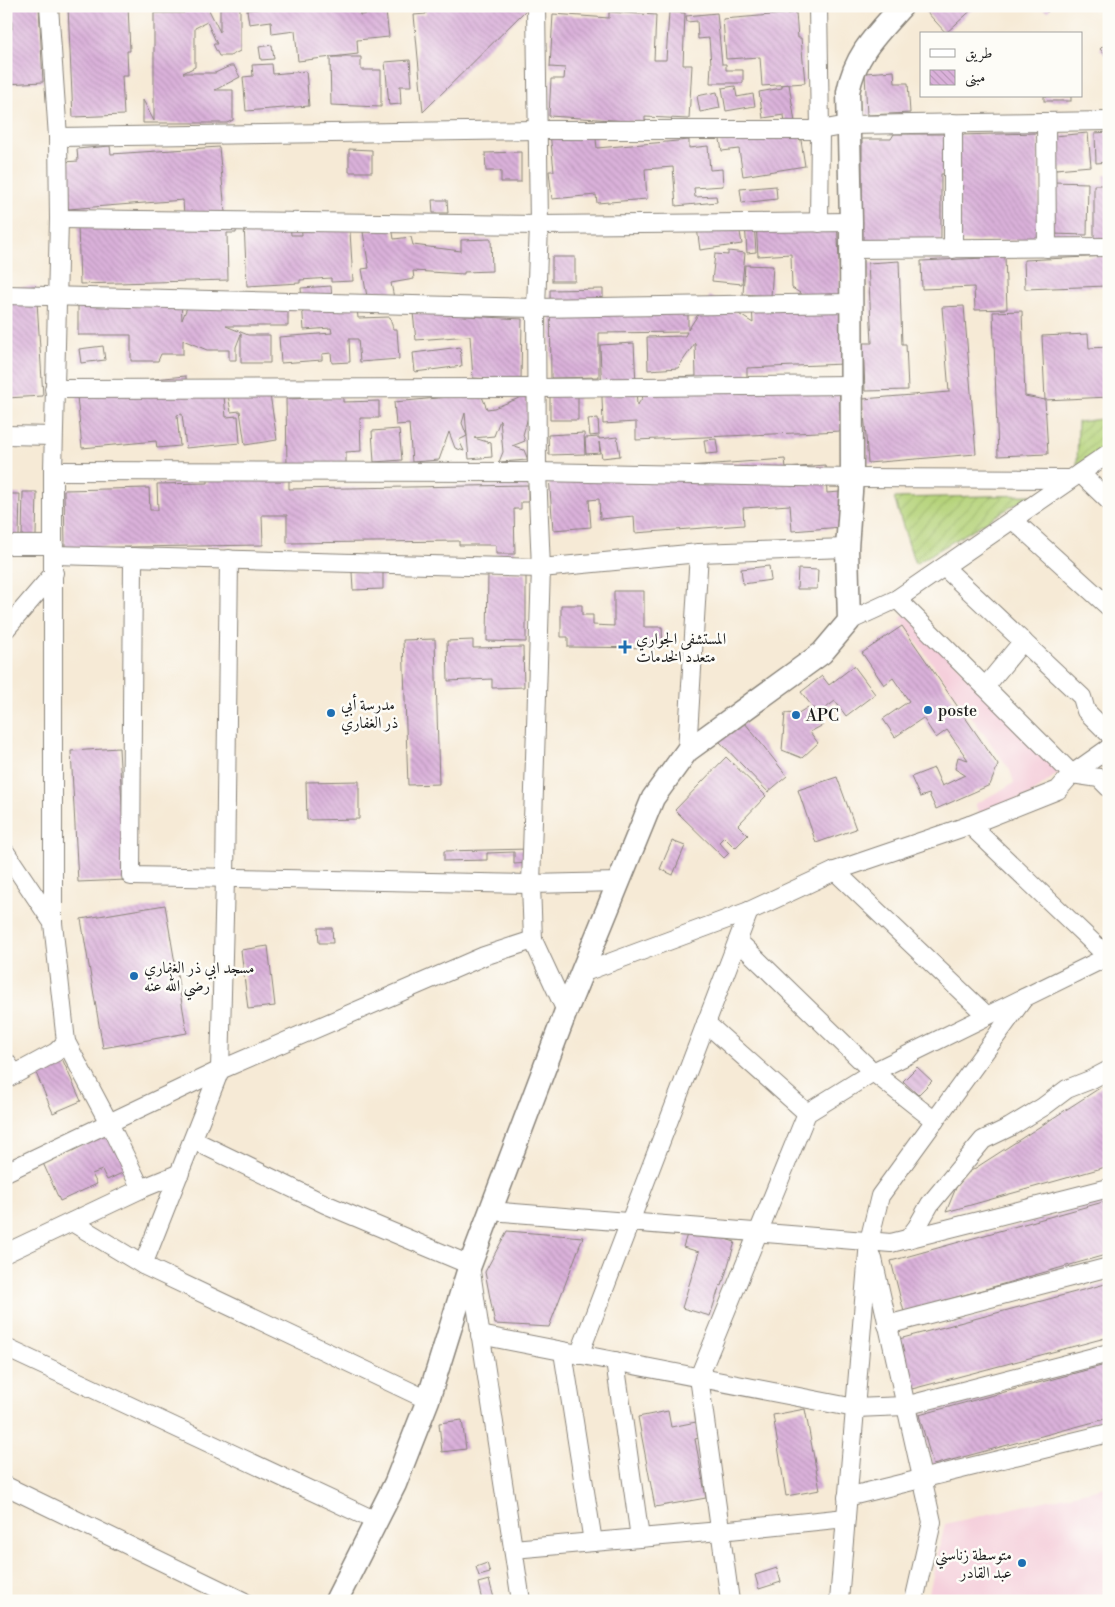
<svg xmlns="http://www.w3.org/2000/svg" width="1115" height="1607" font-family="'Libre Bodoni',Amiri,serif">
	<defs>
		<pattern id="garden-furrows" width="10" height="10" patternUnits="userSpaceOnUse" patternTransform="scale(1.25)"><rect width="10" height="10" fill="#b5d37a"/><path d="M-1 1l2-2M0 10L10 0M9 11l2-2" fill="none" stroke="#9bb569"/></pattern>
		<pattern id="building-back-hatch" width="6" height="6" patternUnits="userSpaceOnUse" patternTransform="scale(1.25)"><rect width="6" height="6" fill="#dab1da"/><path d="M-1 5l2 2M0 0l6 6M5-1l2 2" fill="none" stroke="#ba98ba"/></pattern>
	</defs>
	<rect width="100%" height="100%" fill="#fdfcf7"/>
	<filter id="ink" filterUnits="userSpaceOnUse"><feTurbulence type="fractalNoise" baseFrequency=".02" numOctaves="2"/><feDisplacementMap in="SourceGraphic" scale="10" xChannelSelector="R" yChannelSelector="G"/><feConvolveMatrix kernelMatrix="1 2 1 2 8 2 1 2 1" color-interpolation-filters="sRGB"/></filter>
	<filter id="wash" filterUnits="userSpaceOnUse"><feTurbulence type="fractalNoise" baseFrequency=".0096" numOctaves="4" result="noise"/><feDisplacementMap in="SourceGraphic" scale="20" xChannelSelector="R" yChannelSelector="G"/><feGaussianBlur stdDeviation="1.12" result="paint"/><feColorMatrix in="noise" values="0 0 0 0 0 0 0 0 0 0 0 0 0 0 0 0 0 1.4 0 .05"/><feComposite in="paint" operator="in"/></filter>
	<g filter="url(#wash)">
		<rect width="100%" height="100%" fill="#f6ead6"/>
		<g fill="#f5cfdb">
			<path d="M906 613 1062 770 1030 795 979 813 975 804 1014 783 1010 770 900 619Z"/>
			<path d="M1109 1486V1601H927L945 1524Z"/>
		</g>
		<g fill="url(#garden-furrows)" stroke="#68784b">
			<path d="M1109 418V445L1077 465 1078 422Z"/>
			<path d="M1031 495 915 564 894 498Z"/>
		</g>
		<g id="blocks">
			<g fill="url(#building-back-hatch)">
				<path d="M11 6H39L43 82 6 84V29H12Z"/>
				<path d="M128 6 130 51H127L128 76H122L124 115 73 117 68 7Z"/>
				<path d="M184 6H207L220 32V8H240V51L230 56H219L213 44H217L207 22 195 28V67L183 73H215L230 66H234L240 77 215 90H233V120L227 123H143V100L154 121V13H184Z"/>
				<path d="M287 6H359L360 15 386 12 389 37 357 40 358 54 298 61 295 31 272 34 271 21 249 24 247 10Z"/>
				<path d="M425 6H530L423 112 414 15 426 14Z"/>
				<path d="M929 6H976L946 33 925 10Z"/>
				<path d="M1041 6H1052L1047 12Z"/>
				<path d="M609 12 656 15 654 60H666L669 12 685 13 683 65H692L689 119 645 117V122L549 116 551 79H564L565 68 550 67 553 14 609 18Z"/>
				<path d="M717 13 722 64H726V70H743V83H710L711 64 709 38 698 39 697 21 687 22 686 16Z"/>
				<path d="M796 13 798 38H801L805 83 762 86 760 57 726 59 723 19Z"/>
				<path d="M1109 40V59L1100 49Z"/>
				<path d="M272 45 274 59 261 60 259 47Z"/>
				<path d="M330 57H361V70H381V107L331 105Z"/>
				<path d="M410 60 412 86H400L401 104 389 105 385 62Z"/>
				<path d="M272 64 273 74 306 71 309 106 246 111 243 77 253 76 252 65Z"/>
				<path d="M894 71 895 83H908L910 113 867 115 865 73Z"/>
				<path d="M789 84 795 122 798 121 805 166 743 176 739 149 722 151 719 134 785 124 784 115 763 118 759 92 782 88V85Z"/>
				<path d="M735 86 737 97 753 94 755 106 726 111 722 88Z"/>
				<path d="M717 92 720 108 700 112 697 96Z"/>
				<rect x="1044" y="96" width="27" height="5"/>
				<path d="M595 130 597 148 689 140V148L708 146 710 170 722 169 723 186 694 188 695 197 716 196 717 202 676 206 673 167 645 169 647 199 597 203 596 195 552 199 549 171H554L550 133Z"/>
				<path d="M1109 132V162L1096 163 1095 133Z"/>
				<path d="M1038 133 1040 240 960 241 958 135Z"/>
				<path d="M1088 133 1091 166 1056 169 1054 136Z"/>
				<path d="M894 134H948V174H941V241H862V139H891Z"/>
				<path d="M110 146 111 154 219 147 225 212 184 215 183 200 68 209 64 162 78 161 77 149Z"/>
				<path d="M349 149 372 150V172H349Z"/>
				<path d="M521 152V182H501V171H486L485 153Z"/>
				<path d="M1104 174H1109V240L1094 239V185H1104Z"/>
				<path d="M1053 182 1088 183 1087 235 1052 234Z"/>
				<path d="M776 186 777 199 742 203 740 189Z"/>
				<path d="M432 200H447L448 213H433Z"/>
				<path d="M737 214 742 244 700 250 696 220Z"/>
				<path d="M349 215 353 281 331 282V278L300 280V283L247 286 244 225 290 222 291 235H302L301 218Z"/>
				<path d="M837 219 844 364 747 368V386L839 382 841 431 636 440V422L603 424 600 345 634 343 637 406 655 378 696 376 695 343 678 368 648 370 647 337 685 336 687 332 599 333V377L551 378 550 290 603 289V306H688V330L710 296 753 323 752 305 818 304 792 288 791 254 758 256 756 222Z"/>
				<path d="M745 223H754L756 252 747 253Z"/>
				<path d="M237 224 236 233H227L228 280 80 284 78 226Z"/>
				<path d="M392 227 394 239 411 237 413 245 461 251V240L491 239 492 271 464 272V274L413 271 414 279 391 283 394 298 368 302 362 269 369 268 363 232Z"/>
				<path d="M728 251 745 253 742 284 712 281 715 254 728 255Z"/>
				<path d="M1109 256V273H1106L1107 286 1025 289 1024 260Z"/>
				<rect x="552" y="257" width="23" height="24"/>
				<path d="M1005 257 1007 309 975 310 974 287 922 289 921 261Z"/>
				<path d="M899 261 902 344H906L908 390 865 391 863 343H872L868 263Z"/>
				<path d="M745 265 773 266 771 296 743 294Z"/>
				<path d="M36 286 43 396 6 398 7 288Z"/>
				<path d="M331 286 332 300 356 298 358 318 390 317 393 329H397L399 359 360 362 358 339H349L350 362 332 363 331 353 322 354V360L281 363 279 337 332 333 331 328 304 330 301 288Z"/>
				<path d="M1109 288V326H1107L1105 289Z"/>
				<path d="M78 300H181L182 320 190 300 300 311H288V326H226L248 335H270V363H241V334L236 347V360H229V350H207L183 340V354H161L158 361H131V335H78Z"/>
				<path d="M964 306 976 454 868 463 863 399 949 392 942 307Z"/>
				<path d="M1022 311 1025 396 1045 400 1042 336 1088 334 1089 348 1109 347V397L1045 400 1048 454 998 456 993 312Z"/>
				<path d="M413 313 522 319 521 381 473 378 470 336 416 340Z"/>
				<path d="M103 346 105 360 81 363 79 349Z"/>
				<path d="M460 347 462 366 415 372 413 353Z"/>
				<path d="M186 376V383L223 385 226 417 238 416 240 443 186 448 182 414 177 415 180 446 157 448 156 441 82 448 76 386Z"/>
				<path d="M578 386V420H550V387Z"/>
				<path d="M269 388 277 440 245 445 240 411 231 412 228 395Z"/>
				<path d="M481 394 487 409 494 408 527 395 528 417 523 435 525 441 512 446 524 450 528 460 499 462 503 452 500 420 494 436 474 438 491 443 492 457 469 459 465 413 462 423 467 436 459 440 464 451 455 448 449 432 439 460 412 462 409 424 396 425 394 402Z"/>
				<path d="M343 397V402L379 401V418H360L361 451 346 452V465L287 467 286 399Z"/>
				<path d="M598 418 599 435 590 436 588 419Z"/>
				<path d="M399 429 402 460 374 462 372 431Z"/>
				<path d="M584 433 585 454 549 455 548 435Z"/>
				<path d="M599 437V439L617 437 620 456 602 458 599 442 600 453 586 454 585 438Z"/>
				<path d="M716 439 718 453 706 454 704 440Z"/>
				<path d="M785 459 786 468 825 465 827 493 840 492 842 527 792 531 790 505 743 508 744 525 635 533 634 516 600 519 599 499 589 500 591 527 553 530 549 476Z"/>
				<path d="M208 472 289 478V489L528 485V502H521V509H514L515 554H496V545H459V541L287 543V515H262L263 545 65 548 64 490 149 488 150 510H158L157 484 208 483Z"/>
				<path d="M23 492H37L36 536H22Z"/>
				<path d="M9 494H20L19 536H8Z"/>
				<path d="M769 566 771 580 743 584 741 569Z"/>
				<path d="M798 569 818 570 817 589H797Z"/>
				<path d="M383 571V589L353 590 352 572Z"/>
				<path d="M488 572 526 573V642L487 641Z"/>
				<path d="M614 591H644V627H662L663 648 568 647V637H561V605H582V615H593V625L614 626Z"/>
				<path d="M902 626 998 765 990 785 936 809 929 794 920 797 911 777 934 768 942 786 965 775 955 769 958 757 968 760 947 730 936 738 923 718 895 737 883 719 909 701 893 678 884 685 862 653Z"/>
				<path d="M435 639 439 784 408 785 403 640Z"/>
				<path d="M473 640V648L523 647 524 687 492 688V679L448 681 447 641Z"/>
				<path d="M854 666 875 694 846 716 835 701 818 714 801 692 822 676 829 685Z"/>
				<path d="M808 707 823 725 810 732 818 743 802 758 782 750 785 713 797 714Z"/>
				<path d="M745 723 787 776 768 792 719 741Z"/>
				<path d="M119 748 126 880 78 882 71 751Z"/>
				<path d="M726 757 766 796 738 825 748 835 735 848 724 837 719 842 729 853 724 858 675 810Z"/>
				<path d="M837 777 856 829 816 843 798 790Z"/>
				<path d="M359 781V819L307 820 306 782Z"/>
				<path d="M672 841 685 846 673 875 660 869Z"/>
				<path d="M530 849 531 863 514 864V852L487 853V860L444 861V851Z"/>
				<path d="M165 905 187 1033 103 1048 81 919Z"/>
				<path d="M318 928H332L333 943H319Z"/>
				<path d="M268 946 275 1006 248 1009 241 950Z"/>
				<path d="M60 1054 81 1101 53 1113 33 1066Z"/>
				<path d="M917 1067 932 1081 918 1095 903 1081Z"/>
				<path d="M1109 1082V1166L946 1212 960 1178Z"/>
				<path d="M115 1130 133 1168 107 1180 102 1170 92 1174 97 1184 60 1201 43 1163Z"/>
				<path d="M1103 1202 1109 1225V1254L904 1312 891 1261Z"/>
				<path d="M689 1228 735 1242 722 1286 720 1285 710 1316 682 1308 699 1252 683 1247Z"/>
				<path d="M507 1231 583 1237 549 1327 495 1324 485 1272Z"/>
				<path d="M1109 1283V1337L912 1389 899 1339Z"/>
				<path d="M1109 1364V1418L933 1465 919 1415Z"/>
				<path d="M805 1409 820 1490 786 1496 773 1415Z"/>
				<path d="M668 1411 671 1427 696 1422 699 1438 695 1439 706 1498 655 1507 638 1417Z"/>
				<path d="M462 1420 466 1449 442 1452 439 1423Z"/>
				<path d="M487 1563 490 1573 479 1576 476 1567Z"/>
				<path d="M777 1568 781 1582 759 1589 755 1575Z"/>
				<path d="M489 1580 494 1598 482 1601 478 1583Z"/>
			</g>
		</g>
	</g>
	<g filter="url(#ink)">
		<use href="#blocks" fill-opacity="0" stroke="#898379" stroke-width="1"/>
		<g fill="none" stroke-linecap="round" stroke-linejoin="round">
			<g stroke="#898379" stroke-width="20">
				<g id="minor">
					<path d="M49 6 58 137 59 219 53 471V923L66 1042 109 1123 141 1189"/>
					<path d="M536 6 539 225 536 308 537 472 541 568 531 884 533 940 566 1011"/>
					<path d="M818 6 820 130 819 223"/>
					<path d="M1046 122 1047 248"/>
					<path d="M953 123V249"/>
					<path d="M58 137 538 130H820L848 125 1109 121"/>
					<path d="M59 219 539 225 851 222"/>
					<path d="M851 249 1109 247"/>
					<path d="M6 295 536 308 851 303"/>
					<path d="M54 389 537 388 850 385"/>
					<path d="M6 435 53 436"/>
					<path d="M53 471 537 472 852 478 1070 479"/>
					<path d="M1080 473 1109 501"/>
					<path d="M1013 520 1109 607"/>
					<path d="M6 545H54"/>
					<path d="M54 555 541 568 699 553 847 548"/>
					<path d="M133 557 131 876 531 884 619 882"/>
					<path d="M944 567 1082 697 1086 711 1109 734"/>
					<path d="M897 599 1072 774 1099 778 1109 788"/>
					<path d="M849 621 897 599 1109 453"/>
					<path d="M6 629 54 573"/>
					<path d="M985 687 1023 641"/>
					<path d="M687 751 699 553"/>
					<path d="M970 825 1108 957"/>
					<path d="M6 853 53 923"/>
					<path d="M835 871 986 1015"/>
					<path d="M738 941 873 1072 935 1121"/>
					<path d="M582 973 749 911 835 871 970 825 1058 790 1072 774 1109 748"/>
					<path d="M706 1023 807 1113"/>
					<path d="M6 1062 15 1074"/>
					<path d="M6 1079 56 1052 66 1042"/>
					<path d="M193 1140 325 1204 470 1265 521 1601"/>
					<path d="M6 1172 220 1070 484 956 533 940"/>
					<path d="M490 1211 891 1243 1109 1188"/>
					<path d="M72 1222 143 1265 428 1400"/>
					<path d="M908 1239 917 1227 930 1204 983 1140 1010 1127 1043 1107 1067 1089 1090 1080 1109 1070"/>
					<path d="M6 1253 141 1189 180 1173"/>
					<path d="M873 1259 932 1522 914 1601"/>
					<path d="M143 1265 220 1070 225 879 229 559"/>
					<path d="M887 1325 1109 1267"/>
					<path d="M480 1335 855 1408 905 1406 1109 1353"/>
					<path d="M6 1348 376 1521"/>
					<path d="M563 1352 593 1542"/>
					<path d="M579 1355 749 911"/>
					<path d="M615 1361 640 1538"/>
					<path d="M6 1486 243 1601"/>
					<path d="M847 1497 1109 1433"/>
					<path d="M513 1549 720 1531 846 1518"/>
					<path d="M730 1601 699 1377 807 1113 873 1072 1109 956"/>
					<path d="M839 1601 869 1241 880 1196 1024 998"/>
				</g>
			</g>
			<g stroke="#898379" stroke-width="25">
				<path id="tertiary" d="M336 1601 395 1484 428 1400 470 1265 566 1011 653 798 687 751 822 653 849 621 847 548 852 478 851 222 848 92C855 54 877 34 902 6"/>
			</g>
			<use href="#minor" stroke="#fff" stroke-width="18"/>
			<use href="#tertiary" stroke="#fff" stroke-width="22"/>
		</g>
	</g>
	<g fill="#1f6fb2" stroke="#fdfcf7" stroke-width="2">
		<path d="M622.5 639.5h5v5h5v5h-5v5h-5v-5h-5v-5h5z"/>
		<circle cx="928" cy="710" r="5"/>
		<circle cx="331" cy="713" r="5"/>
		<circle cx="796" cy="715" r="5"/>
		<circle cx="134" cy="976" r="5"/>
		<circle cx="1022" cy="1563" r="5"/>
	</g>
	<g text-anchor="middle" stroke-width="5" stroke-linejoin="round" paint-order="stroke">
		<g font-size="16" fill="#1c1c1c" stroke="#fdfcf7" text-anchor="start">
			<text x="636" y="644">المستشفى الجواري<tspan x="636" dy="18">متعدد الخدمات</tspan></text>
			<text x="341" y="710">مدرسة أبي<tspan x="341" dy="18">ذر الغفاري</tspan></text>
			<text x="938" y="716">poste</text>
			<text x="806" y="721">APC</text>
			<text x="144" y="973">مسجد ابي ذر الغفاري<tspan x="144" dy="18">رضي الله عنه</tspan></text>
			<text x="1012" y="1560" text-anchor="end">متوسطة زناسني<tspan x="1012" dy="18">عبد القادر</tspan></text>
		</g>
	</g>
	<rect width="1115" height="1607" fill="none" stroke="#fdfcf7" stroke-width="25"/>
	<rect x="920" y="32" width="162" height="65" fill="#fdfcf7" stroke="#a3a29f"/>
	<rect x="930" y="49" width="25" height="8" fill="#ffffff" stroke="#a3a29f"/>
	<text x="965" y="58" font-size="15" fill="#1c1c1c">طريق</text>
	<rect x="930" y="70" width="25" height="15" fill="url(#building-back-hatch)" stroke="#a3a29f"/>
	<text x="965" y="82" font-size="15" fill="#1c1c1c">مبنى</text>
</svg>
